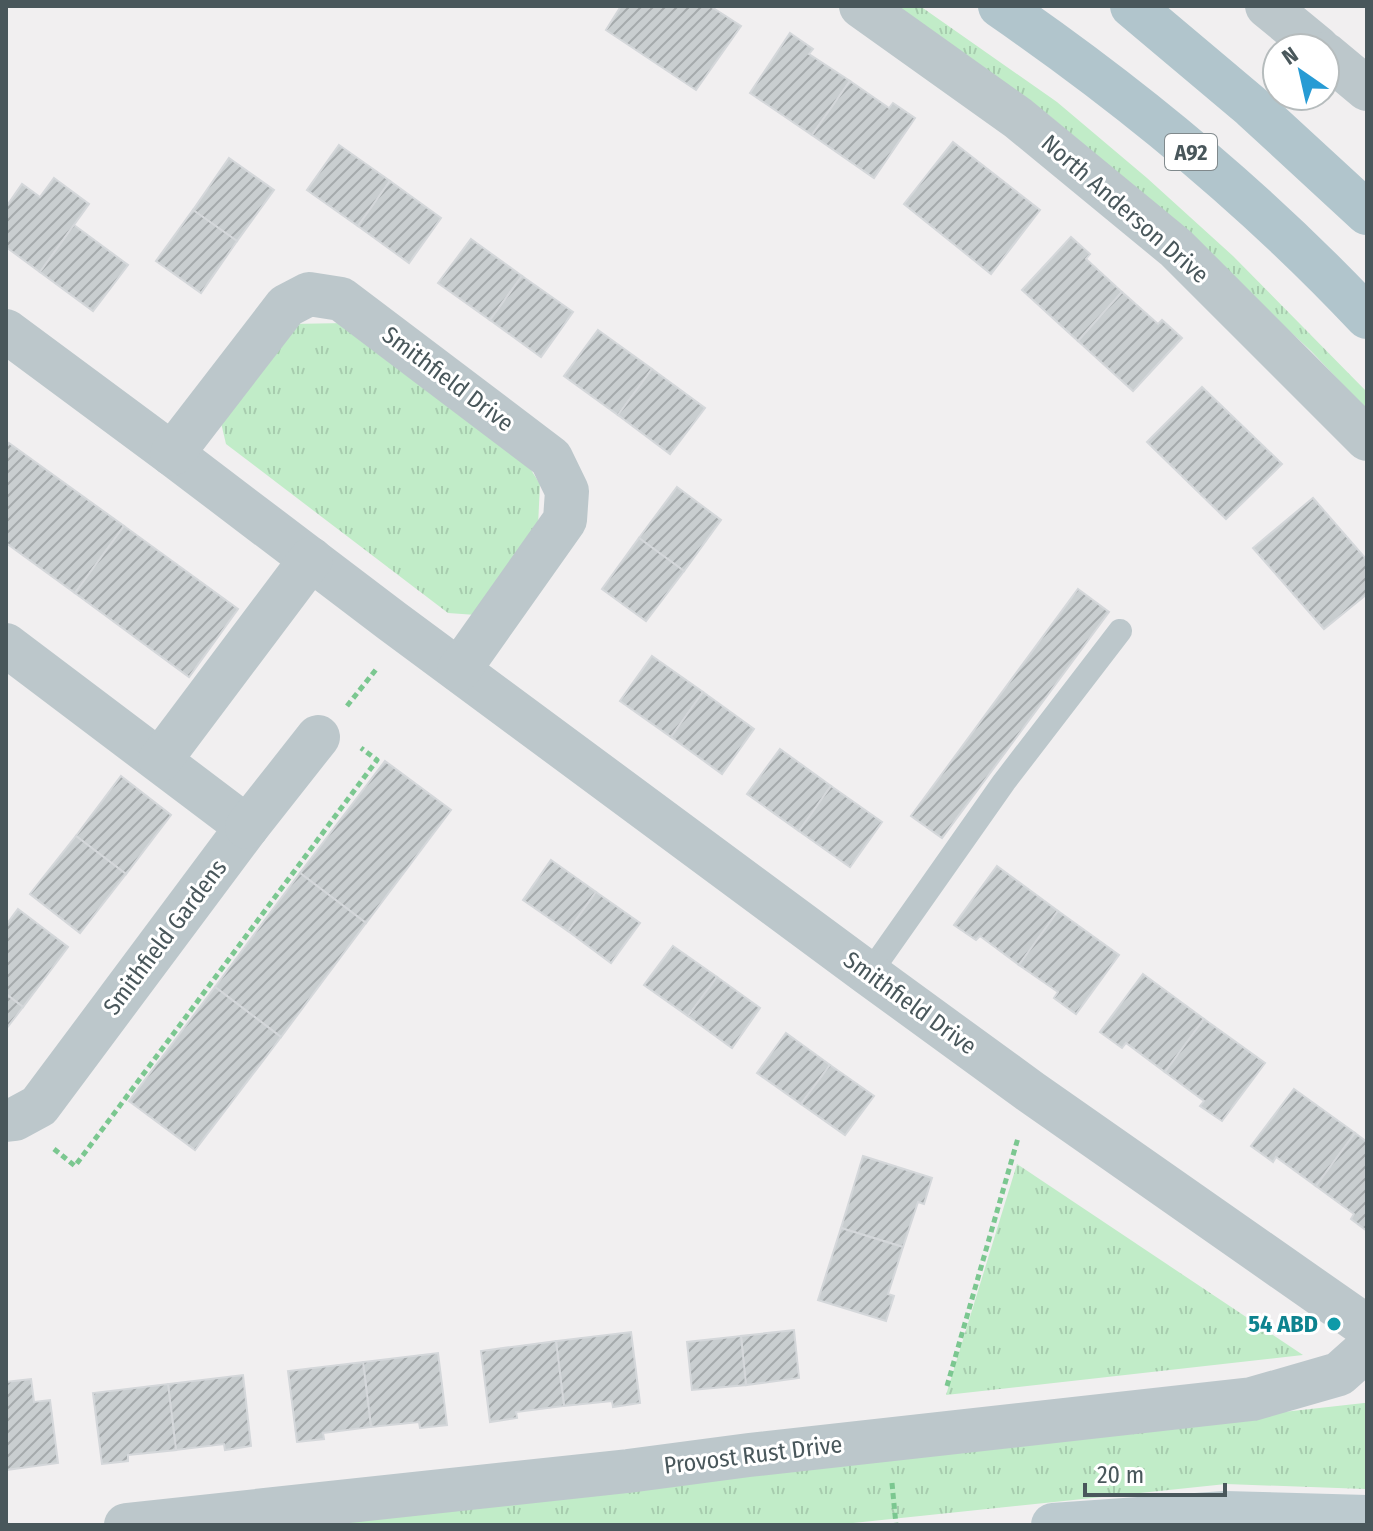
<svg xmlns="http://www.w3.org/2000/svg" width="1373" height="1531" font-family="'Fira Sans Condensed',sans-serif">
	<defs>
		<pattern id="grass-tufts" width="24" height="20" patternUnits="userSpaceOnUse" patternTransform="scale(2)"><rect width="24" height="20" fill="#c1ecc8"/><path d="M3 7l-1-3M5 7V3M7 7l1-3M15 17l-1-3M17 17v-4M19 17l1-3" fill="none" stroke="#a7ccae"/></pattern>
		<pattern id="building-hatch" width="6" height="6" patternUnits="userSpaceOnUse" patternTransform="scale(2)"><rect width="6" height="6" fill="#c9ced0"/><path d="M-1 1l2-2M0 6l6-6M5 7l2-2" fill="none" stroke="#a5aaac"/></pattern>
	</defs>
	<rect width="100%" height="100%" fill="#f1eff0"/>
	<g fill="url(#grass-tufts)">
		<path d="M894 6H920L1057 102 1147 178 1233 256 1367 392V410L1311 351 1138 190 1046 113Z"/>
		<path d="M346 323 519 451 540 484 538 526 476 615 448 613 226 444 218 410 290 324Z"/>
		<path d="M1017 1164 1303 1355 946 1395Z"/>
		<path d="M1364 1403H1367L1365 1489 1226 1484 834 1525H269Z"/>
	</g>
	<g fill="url(#building-hatch)" stroke="#d4d7da" stroke-width="2">
		<path d="M621 6H710L741 26 696 90 606 30Z"/>
		<path d="M790 33 813 49 809 54 850 81 812 135 750 93Z"/>
		<path d="M850 81 889 108 893 103 915 118 874 178 812 135Z"/>
		<path d="M953 142 1040 210 991 274 904 204Z"/>
		<path d="M339 145 390 181 358 226 307 190Z"/>
		<path d="M229 158 274 190 237 241 193 210Z"/>
		<path d="M54 178 89 204 40 272 6 247V207L22 184 40 197Z"/>
		<path d="M390 181 441 218 409 263 358 226Z"/>
		<path d="M193 210 237 241 201 293 156 261Z"/>
		<path d="M74 225 128 265 93 311 40 272Z"/>
		<path d="M1071 237 1090 254 1086 259 1122 292 1078 341 1022 290Z"/>
		<path d="M471 239 522 276 490 320 438 283Z"/>
		<path d="M522 276 573 312 541 357 490 320Z"/>
		<path d="M1122 292 1158 324 1162 320 1182 338 1133 391 1078 341Z"/>
		<path d="M598 330 652 369 618 415 564 376Z"/>
		<path d="M652 369 705 408 670 454 618 415Z"/>
		<path d="M1202 387 1282 464 1226 519 1147 442Z"/>
		<path d="M9 443 124 526 75 593 6 543V447Z"/>
		<path d="M677 487 721 520 684 571 639 538Z"/>
		<path d="M1313 498 1367 560V594L1324 629 1253 548Z"/>
		<path d="M124 526 238 609 189 677 75 593Z"/>
		<path d="M639 538 684 571 646 621 602 589Z"/>
		<path d="M1078 589 1109 612 942 838 911 816Z"/>
		<path d="M652 656 703 692 671 737 620 701Z"/>
		<path d="M703 692 754 729 722 774 671 737Z"/>
		<path d="M780 749 831 786 799 831 747 794Z"/>
		<path d="M385 761 451 810 366 923 300 873Z"/>
		<path d="M121 776 171 815 126 874 76 836Z"/>
		<path d="M831 786 882 822 850 867 799 831Z"/>
		<path d="M76 836 126 874 80 933 30 894Z"/>
		<path d="M551 860 596 892 568 931 523 900Z"/>
		<path d="M997 866 1058 911 1019 965 980 936 976 940 954 925Z"/>
		<path d="M300 873 366 923 281 1037 215 987Z"/>
		<path d="M596 892 640 923 611 963 568 931Z"/>
		<path d="M18 909 68 947 23 1007 6 994V925Z"/>
		<path d="M1058 911 1119 955 1076 1014 1054 998 1058 992 1019 965Z"/>
		<path d="M673 946 717 977 688 1016 644 985Z"/>
		<path d="M1143 974 1204 1019 1165 1072 1126 1043 1122 1048 1100 1032Z"/>
		<path d="M717 977 760 1008 732 1048 688 1016Z"/>
		<path d="M215 987 281 1037 195 1150 129 1101Z"/>
		<path d="M6 994 23 1007 6 1029Z"/>
		<path d="M1204 1019 1265 1063 1222 1121 1200 1106 1204 1101 1165 1072Z"/>
		<path d="M786 1033 830 1065 801 1104 757 1073Z"/>
		<path d="M830 1065 874 1096 845 1135 801 1104Z"/>
		<path d="M1294 1089 1355 1133 1316 1186 1276 1157 1273 1162 1251 1146Z"/>
		<path d="M1355 1133 1367 1142V1231L1351 1219 1354 1214 1316 1186Z"/>
		<path d="M863 1156 932 1178 924 1204 918 1202 903 1247 841 1228Z"/>
		<path d="M841 1228 903 1247 888 1294 894 1296 886 1321 818 1300Z"/>
		<path d="M794 1330 799 1378 746 1385 741 1336Z"/>
		<path d="M631 1332 640 1403 613 1407 612 1401 564 1406 556 1341Z"/>
		<path d="M741 1336 746 1385 692 1390 687 1342Z"/>
		<path d="M556 1341 564 1406 516 1412 517 1418 490 1422 481 1351Z"/>
		<path d="M438 1353 447 1425 420 1428 419 1422 371 1427 363 1362Z"/>
		<path d="M363 1362 371 1427 323 1433 324 1439 297 1442 288 1371Z"/>
		<path d="M243 1375 251 1446 225 1450 224 1444 176 1450 168 1384Z"/>
		<path d="M31 1379 34 1402 50 1400 58 1463 6 1470V1382Z"/>
		<path d="M168 1384 176 1450 128 1455V1461L102 1464 93 1393Z"/>
	</g>
	<g fill="none" stroke-linecap="round" stroke-linejoin="round">
		<g stroke="#7bc790" stroke-width="5" stroke-dasharray="6 4" stroke-linecap="butt">
			<path d="M347 706 378 667"/>
			<path d="M54 1149 75 1166 377 760 361 748"/>
			<path d="M947 1386 1018 1138"/>
			<path d="M892 1483 896 1525"/>
		</g>
		<path stroke="#bcc7cb" stroke-width="24" d="M869 974 1004 782 1120 631"/>
		<g stroke="#bcc7cb" stroke-width="44">
			<path d="M861 6 1018 118 1176 248 1367 439"/>
			<path d="M1267 6 1318 48"/>
			<path d="M1325 54 1367 89"/>
			<path d="M6 331 172 454 392 621 869 974 1031 1092 1367 1327"/>
			<path d="M172 454 286 306 309 294 341 299 551 458 567 491 565 520 459 670"/>
			<path d="M6 645 247 827 39 1106 15 1119 6 1120"/>
			<path d="M160 760 311 559"/>
			<path d="M247 827 318 737"/>
			<path d="M126 1525 628 1471 749 1455 1252 1399 1339 1374 1367 1349"/>
		</g>
		<path stroke="#bccacf" stroke-width="44" d="M1053 1525 1225 1513 1367 1517"/>
		<g stroke="#b1c5cc" stroke-width="44">
			<path d="M1000 6C1132 97 1257 200 1367 317"/>
			<path d="M1132 6 1252 107 1367 213"/>
		</g>
	</g>
	<circle fill="#0f9aa8" stroke="#fff" stroke-width="3" cx="1334" cy="1324" r="8"/>
	<g text-anchor="middle" stroke-width="6" stroke-linejoin="round" paint-order="stroke">
		<rect fill="#fff" stroke="#80898c" stroke-width="2" x="1165" y="134" width="52" height="36" rx="6"/>
		<g font-size="22" font-weight="bold" fill="#49575b">
			<text x="1191" y="160">A92</text>
		</g>
		<g font-size="24" fill="#49575b" stroke="#fff">
			<text transform="translate(1125 209) rotate(41)" y="8">North Anderson Drive</text>
			<text transform="translate(448 379) rotate(37)" y="8">Smithfield Drive</text>
			<text transform="translate(165 937) rotate(-53)" y="8">Smithfield Gardens</text>
			<text transform="translate(910 1003) rotate(36)" y="8">Smithfield Drive</text>
			<text transform="translate(753 1455) rotate(-7)" y="8">Provost Rust Drive</text>
		</g>
		<g font-size="24" font-weight="bold" fill="#0d838f" stroke="#fff" text-anchor="end">
			<text x="1318" y="1332">54 ABD</text>
		</g>
	</g>
	<rect width="1373" height="1531" fill="none" stroke="#49575b" stroke-width="16"/>
	<g transform="translate(1301 72) rotate(326)"><circle r="38" fill="#ffffff" stroke="#b6bcbd" stroke-width="2"/>
	<path d="M0-6L14 30L0 20L-14 30Z" fill="#279bd4"/>
	<text y="-12" font-size="22" font-weight="bold" text-anchor="middle" fill="#49575b">N</text>
	</g>
	<path d="M1085 1483v12h140v-12" fill="none" stroke="#49575b" stroke-width="4"/>
	<text x="1097" y="1483" font-size="24" fill="#49575b" stroke="#ffffff" stroke-width="6" paint-order="stroke">20 m</text>
</svg>
